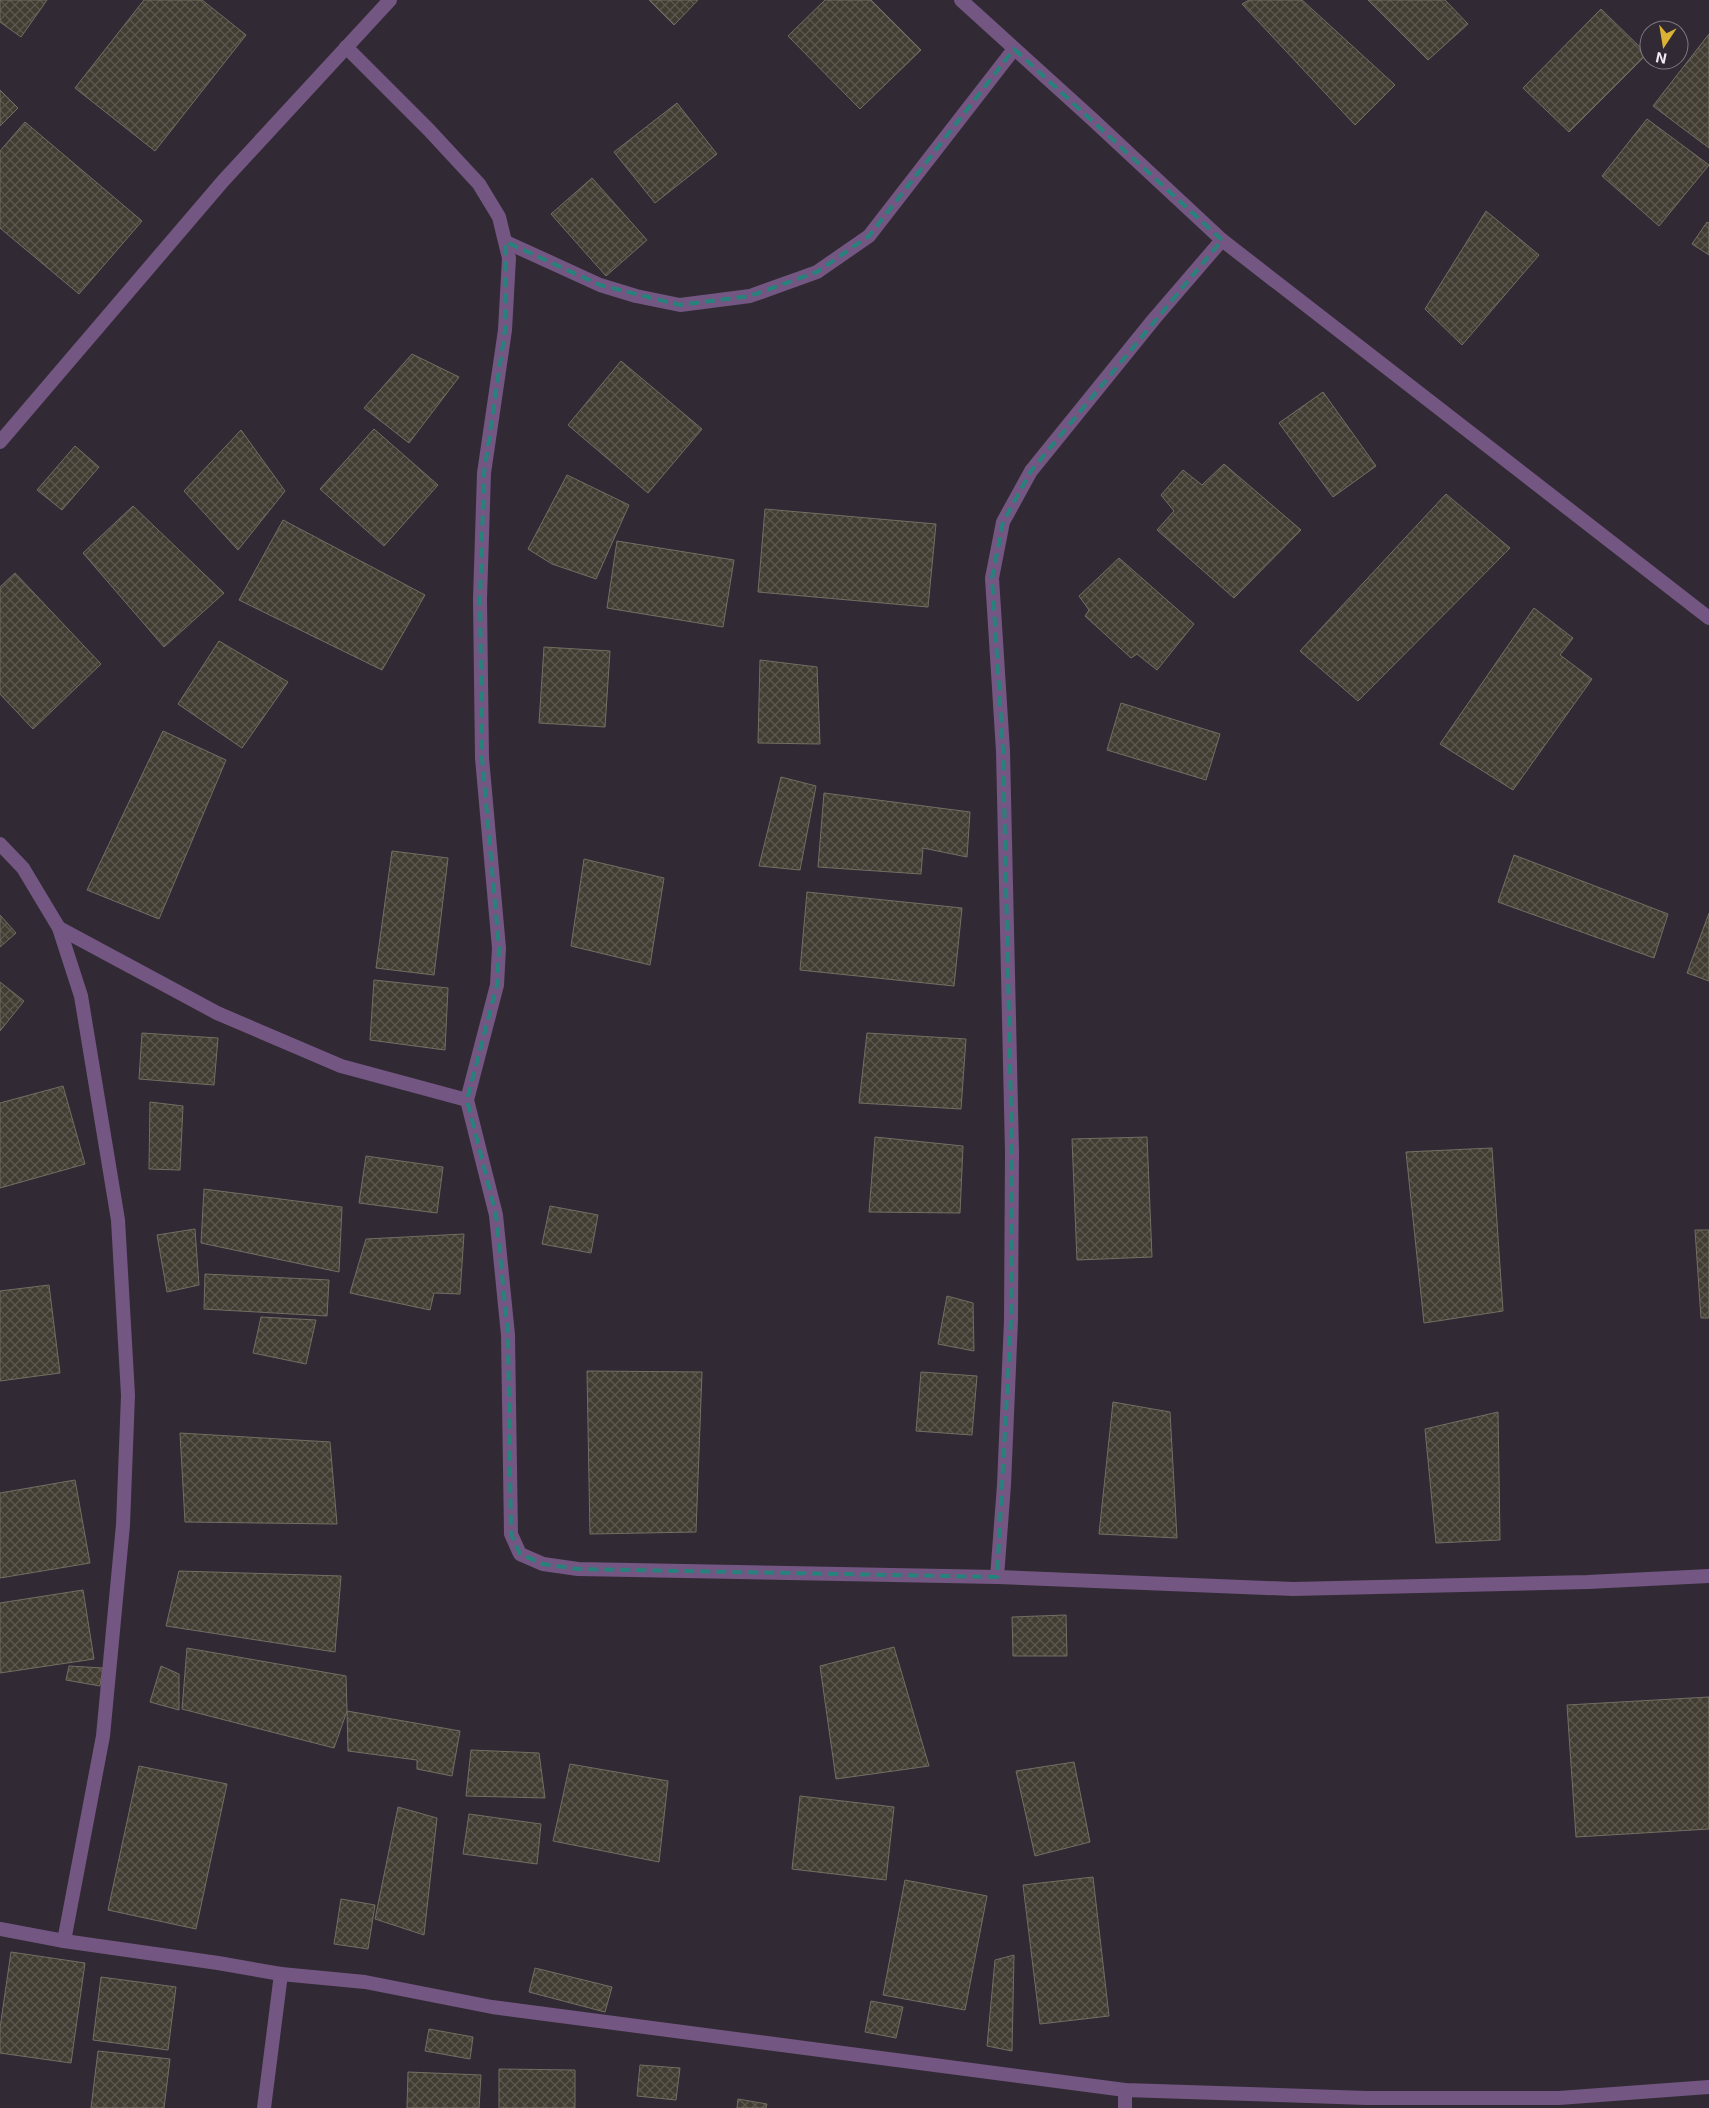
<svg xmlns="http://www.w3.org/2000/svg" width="1709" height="2108" font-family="Inter,sans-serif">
	<defs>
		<pattern id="building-cross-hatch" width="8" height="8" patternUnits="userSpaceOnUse" patternTransform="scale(1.25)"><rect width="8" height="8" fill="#413d32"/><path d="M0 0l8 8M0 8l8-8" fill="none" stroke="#5d5950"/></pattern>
	</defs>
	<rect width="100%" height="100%" fill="#312a34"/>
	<g fill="url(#building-cross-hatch)" stroke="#736e63">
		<path d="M0 0H47L21 37 0 22Z"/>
		<path d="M144 0H202L246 35 155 151 75 88Z"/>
		<path d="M649 0H698L674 25Z"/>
		<path d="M825 0H871L921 50 860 109 788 36Z"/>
		<path d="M1249 0H1302L1395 85 1355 125 1242 4Z"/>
		<path d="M1368 0H1445L1468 24 1428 60Z"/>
		<path d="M1601 9 1647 54 1569 132 1523 88Z"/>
		<path d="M1709 34V148L1653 106Z"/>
		<path d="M0 90 18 108 0 126Z"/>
		<path d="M677 103 717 154 655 203 614 152Z"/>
		<path d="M1647 119 1709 165 1659 226 1602 176Z"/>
		<path d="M25 122 142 221 79 294 0 228V151Z"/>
		<path d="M592 178 647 240 606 276 551 214Z"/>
		<path d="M1486 211 1539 255 1462 345 1425 309Z"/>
		<path d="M1707 222 1709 223V255L1692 244Z"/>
		<path d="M412 354 459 377 409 443 364 408Z"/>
		<path d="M621 361 702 429 648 493 568 425Z"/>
		<path d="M1323 392 1376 466 1333 497 1279 423Z"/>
		<path d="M374 429 438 485 384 546 320 489Z"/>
		<path d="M241 430 285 491 238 550 184 491Z"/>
		<path d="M75 446 99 467 62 510 37 490Z"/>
		<path d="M1224 464 1301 530 1234 598 1157 530 1174 511 1161 495 1183 470 1202 485Z"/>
		<path d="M567 475 629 505 596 579 552 564 528 549Z"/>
		<path d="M1446 494 1510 548 1358 701 1300 651Z"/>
		<path d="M133 506 224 593 164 647 83 553Z"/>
		<path d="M765 509 936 524 928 607 758 592Z"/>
		<path d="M283 520 425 595 382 670 239 600Z"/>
		<path d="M617 541 734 560 723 627 607 608Z"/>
		<path d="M1119 558 1194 624 1157 670 1137 654 1131 658 1085 616 1089 610 1079 596Z"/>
		<path d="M15 573 101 664 33 729 0 694V587Z"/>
		<path d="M1534 608 1573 638 1560 655 1592 679 1513 790 1440 744Z"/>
		<path d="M219 641 288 682 242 748 178 704Z"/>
		<path d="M544 647 610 651 605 727 539 723Z"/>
		<path d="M760 660 817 667 820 744 758 743Z"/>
		<path d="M1121 703 1220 734 1206 780 1107 750Z"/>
		<path d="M163 731 226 760 159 919 87 890Z"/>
		<path d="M781 777 816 786 800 870 759 866Z"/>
		<path d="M824 793 970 812 967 857 923 848 921 874 818 867Z"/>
		<path d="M392 851 448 858 434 975 376 968Z"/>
		<path d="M1514 855 1668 914 1654 958 1498 902Z"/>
		<path d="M584 859 664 878 650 965 571 946Z"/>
		<path d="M807 892 962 908 954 986 800 970Z"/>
		<path d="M1709 913V981L1687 973Z"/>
		<path d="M0 915 16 933 0 947Z"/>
		<path d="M374 980 448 988 445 1050 370 1040Z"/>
		<path d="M0 982 24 1001 0 1031Z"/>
		<path d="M142 1033 218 1038 214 1085 139 1079Z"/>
		<path d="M867 1033 966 1039 961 1109 859 1103Z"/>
		<path d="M63 1086 85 1164 0 1188V1103Z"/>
		<path d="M150 1102 183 1106 180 1170 149 1169Z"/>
		<path d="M875 1137 963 1146 960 1213 869 1212Z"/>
		<path d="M1147 1137 1152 1257 1077 1260 1072 1139Z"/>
		<path d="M1492 1148 1503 1311 1424 1323 1406 1152Z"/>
		<path d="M366 1156 443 1167 437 1213 359 1203Z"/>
		<path d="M204 1189 342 1207 339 1272 201 1243Z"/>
		<path d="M550 1206 598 1215 591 1253 542 1244Z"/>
		<path d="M195 1229 199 1285 167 1292 157 1235Z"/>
		<path d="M1695 1230H1709V1318H1701Z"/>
		<path d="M464 1234 460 1294 434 1293 430 1310 350 1293 366 1239Z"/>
		<path d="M205 1274 329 1280 327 1316 204 1309Z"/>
		<path d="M49 1285 60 1373 0 1381V1291Z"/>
		<path d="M947 1296 973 1303 974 1351 938 1344Z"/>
		<path d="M261 1317 316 1320 306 1364 253 1353Z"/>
		<path d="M587 1371 702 1372 696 1532 590 1534Z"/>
		<path d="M921 1372 977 1376 972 1435 916 1431Z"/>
		<path d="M1113 1402 1170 1412 1177 1538 1099 1534Z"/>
		<path d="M1498 1412 1500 1540 1436 1543 1425 1429Z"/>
		<path d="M180 1433 330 1442 337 1524 185 1522Z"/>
		<path d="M75 1480 90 1563 0 1578V1493Z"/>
		<path d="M179 1571 341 1576 335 1652 166 1626Z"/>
		<path d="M83 1590 94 1659 0 1673V1603Z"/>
		<path d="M1066 1615 1067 1656H1013L1012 1617Z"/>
		<path d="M894 1647 929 1766 836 1779 820 1666Z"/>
		<path d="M187 1648 346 1676 347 1711 334 1748 182 1709Z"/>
		<path d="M69 1666 103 1668 100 1686 66 1680Z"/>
		<path d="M161 1666 179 1674V1710L150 1702Z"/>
		<path d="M1709 1697V1829L1576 1837 1567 1705Z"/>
		<path d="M347 1711 460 1731 452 1776 417 1769V1760L348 1751Z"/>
		<path d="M471 1750 539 1753 545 1798 466 1796Z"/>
		<path d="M1074 1762 1090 1842 1035 1856 1016 1771Z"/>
		<path d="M570 1764 668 1781 659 1862 553 1841Z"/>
		<path d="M139 1766 227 1784 196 1929 108 1910Z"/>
		<path d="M800 1796 894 1807 886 1880 792 1869Z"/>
		<path d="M398 1807 437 1818 424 1935 375 1919Z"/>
		<path d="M469 1814 541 1824 537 1864 463 1854Z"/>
		<path d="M1093 1877 1109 2016 1040 2024 1023 1885Z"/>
		<path d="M905 1880 987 1896 965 2010 883 1995Z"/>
		<path d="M341 1899 375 1905 368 1949 334 1944Z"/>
		<path d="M11 1952 85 1963 71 2063 0 2053V2028Z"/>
		<path d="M1014 1955 1012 2051 987 2046 995 1960Z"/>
		<path d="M535 1968 612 1987 605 2012 529 1992Z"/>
		<path d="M101 1977 176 1987 168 2050 93 2040Z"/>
		<path d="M871 2001 903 2007 896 2038 865 2032Z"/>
		<path d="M429 2029 473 2037 470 2059 425 2051Z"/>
		<path d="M98 2051 170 2059 164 2108H91Z"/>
		<path d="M640 2065 680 2068 676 2100 637 2096Z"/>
		<path d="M499 2069 575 2070V2108H499Z"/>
		<path d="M408 2072 481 2075 479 2108H407Z"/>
		<path d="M738 2099 767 2104 766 2108H737Z"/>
	</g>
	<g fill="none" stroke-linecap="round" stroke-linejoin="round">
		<g stroke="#745682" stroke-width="14">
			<path d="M961 0 1091 118 1222 240 1709 618"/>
			<path d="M346 47 429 130 479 184 499 217 509 258 505 330 484 473 480 599 482 758 499 948 497 985 467 1100 496 1215 508 1335 511 1534 520 1554 543 1564 578 1569 997 1577 1293 1589 1588 1582 1709 1576"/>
			<path d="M506 242 600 285 636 296 680 305 750 296 817 272 869 236 1014 49"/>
			<path d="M0 442 223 181 390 0"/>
			<path d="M0 844 23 868 59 928 81 996 118 1220 128 1395 123 1525 103 1736 64 1941"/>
			<path d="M59 928 217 1013 341 1066 467 1100"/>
			<path d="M997 1577 1004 1485 1011 1320 1012 1152 1003 751 992 578 1003 522 1031 471 1154 319 1222 240"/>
			<path d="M0 1929 64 1941 218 1963 281 1974 365 1982 492 2007 1125 2090 1367 2098H1559L1709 2087"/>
			<path d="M1125 2090V2108"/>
			<path d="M264 2108 281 1974"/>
		</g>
	</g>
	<path fill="none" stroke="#26827b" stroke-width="4" stroke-dasharray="10 6" stroke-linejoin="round" d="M1014 49 1222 240 1031 471 1003 522 992 578 1003 751 1012 1152 1011 1320 997 1577 578 1569 543 1564 520 1554 511 1534 508 1335 496 1215 467 1100 497 985 499 948 482 758 480 599 484 473 505 330 506 242 600 285 680 305 750 296 817 272 869 236Z"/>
	<g transform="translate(1664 45) rotate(192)"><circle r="24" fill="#312a34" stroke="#7e7881"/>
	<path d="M0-4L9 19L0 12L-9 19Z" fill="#dbb233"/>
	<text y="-8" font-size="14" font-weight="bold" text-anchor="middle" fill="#f2edf4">N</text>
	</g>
</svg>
